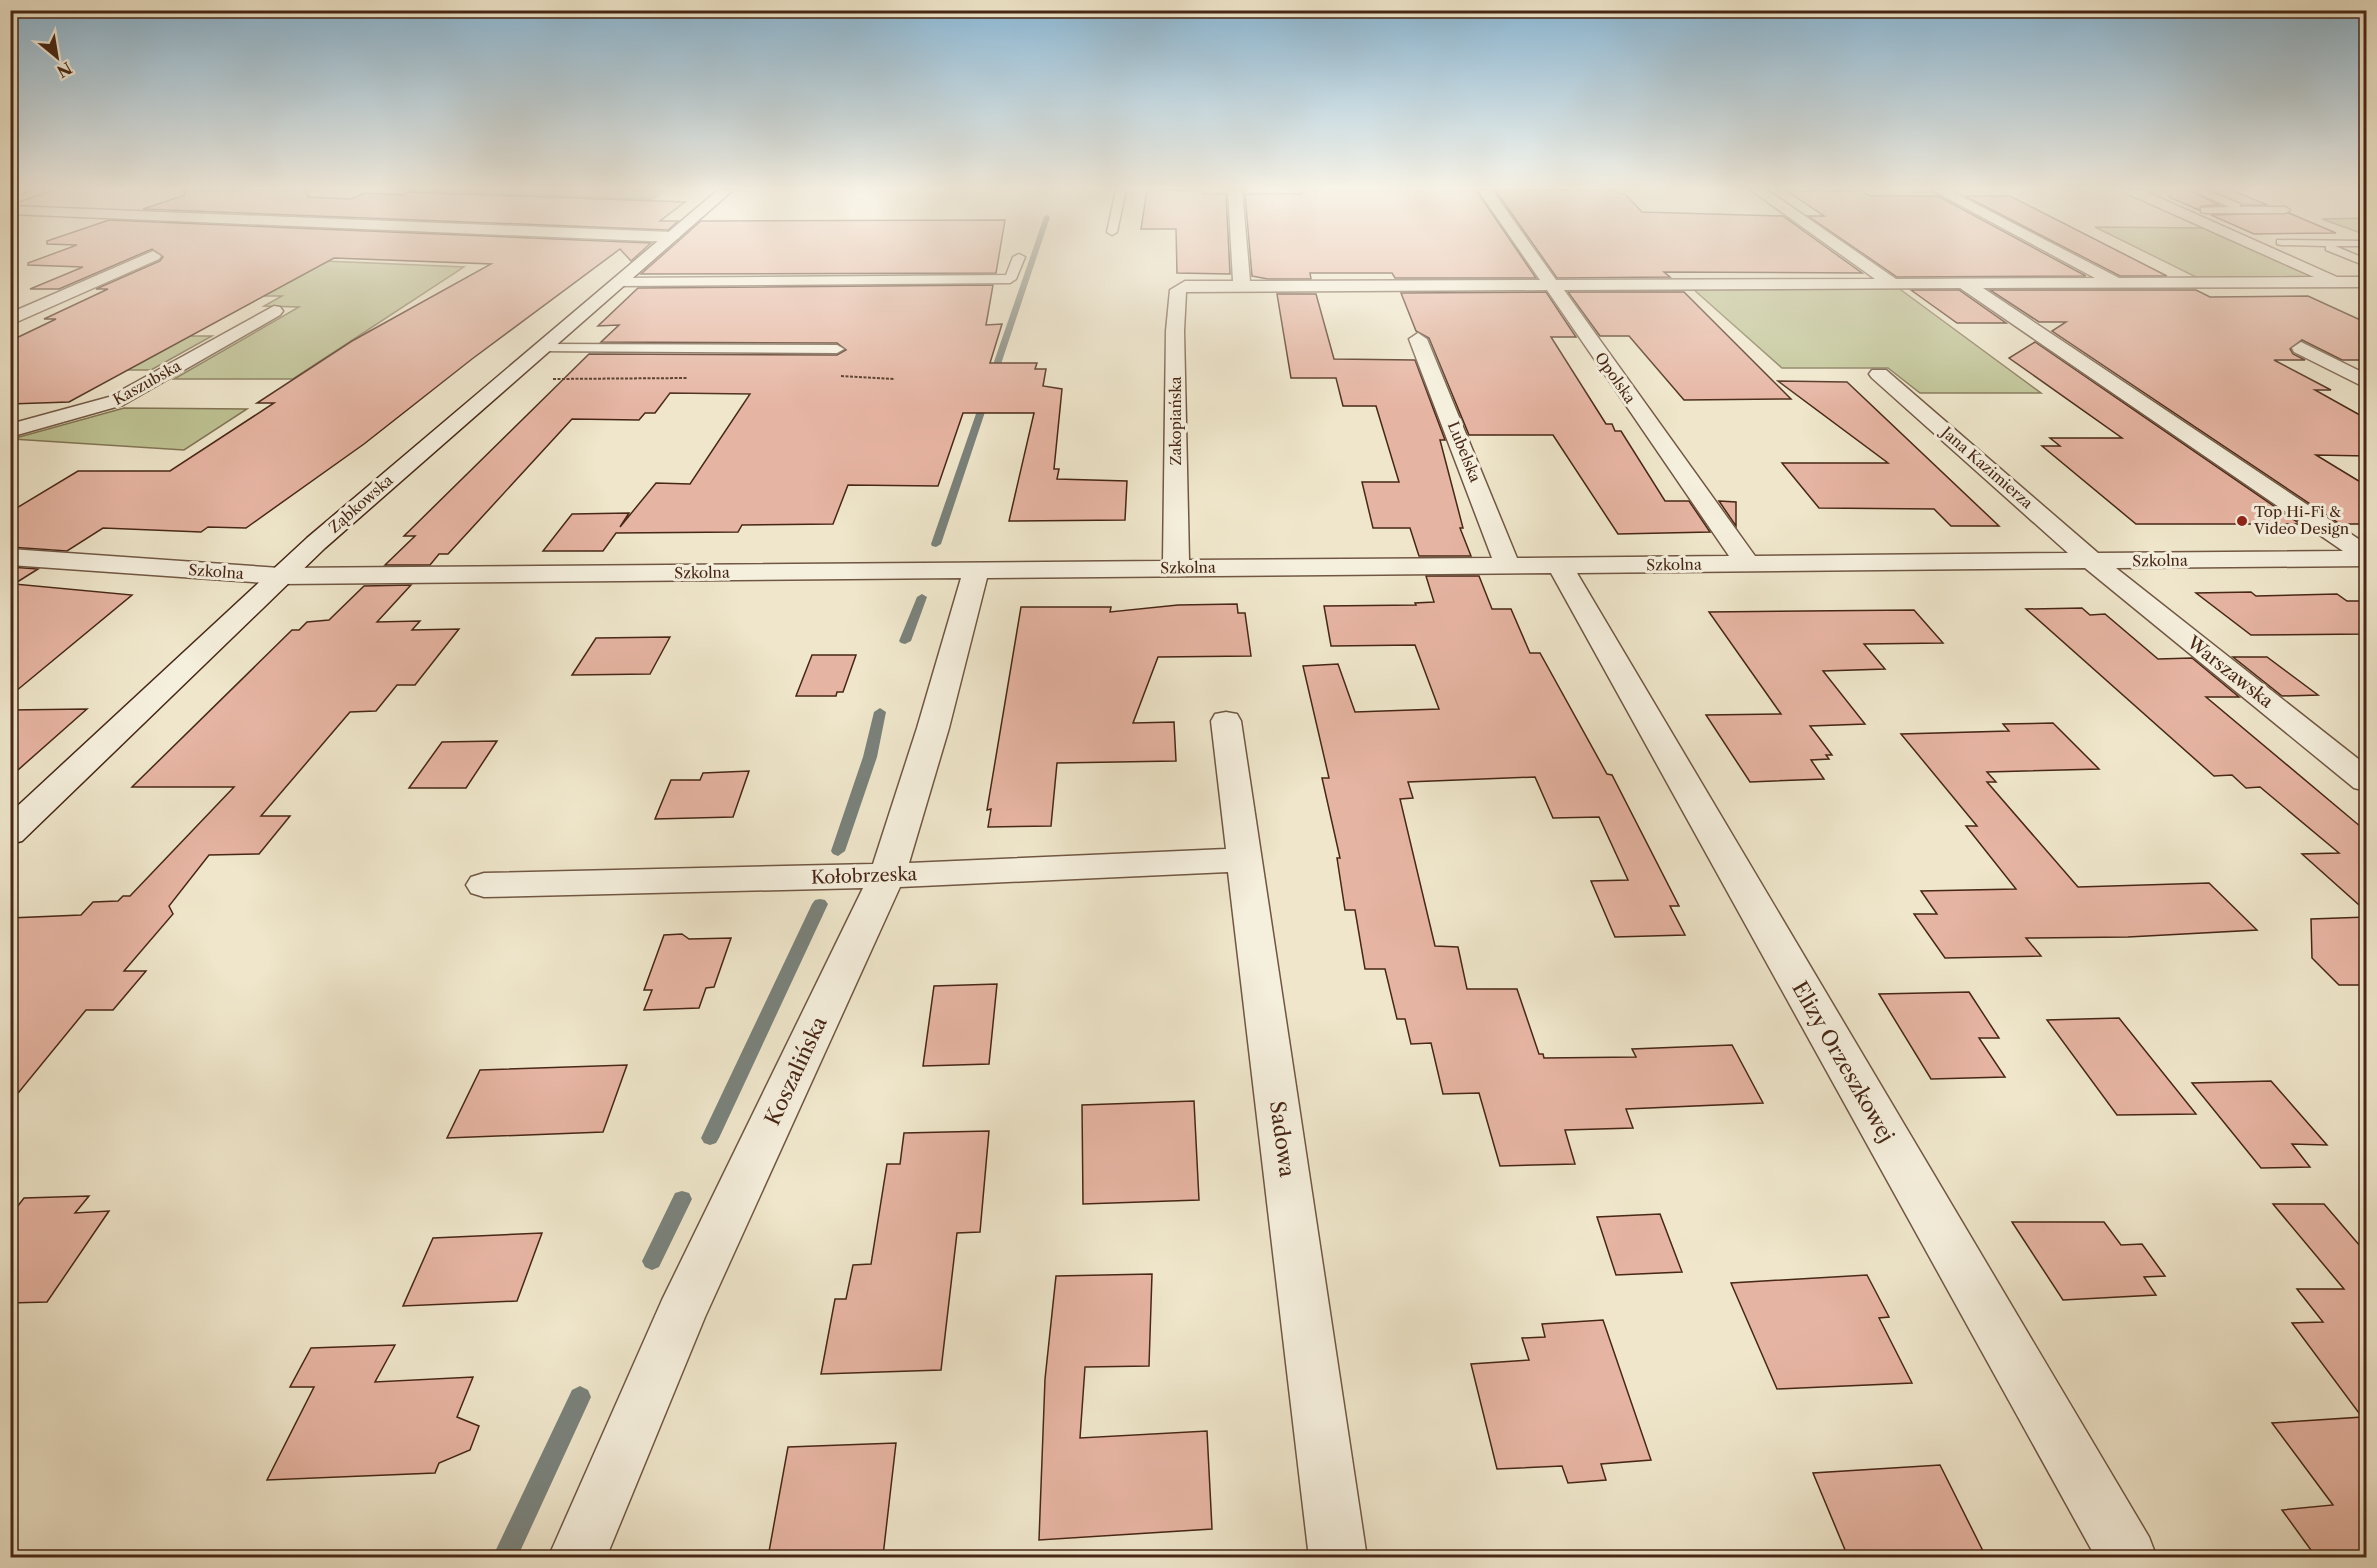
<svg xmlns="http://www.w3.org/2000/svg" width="2377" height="1568" font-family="'Libre Caslon Text',serif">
	<rect width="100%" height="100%" fill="#efe6cb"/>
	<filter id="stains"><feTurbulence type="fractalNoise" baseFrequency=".00333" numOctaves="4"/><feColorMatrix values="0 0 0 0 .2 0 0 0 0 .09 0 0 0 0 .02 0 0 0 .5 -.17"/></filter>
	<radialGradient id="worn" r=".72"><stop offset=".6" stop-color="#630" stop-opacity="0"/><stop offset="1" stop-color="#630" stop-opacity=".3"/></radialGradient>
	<g fill="#bec394" stroke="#827555" stroke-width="1.5">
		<path d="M406 190H664L653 199Z"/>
		<path d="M2366 218V235L2322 219Z"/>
		<path d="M2095 227 2207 228 2318 278H2198Z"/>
		<path d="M254 258 464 267 293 379H174L299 307 264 306 282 296H179Z"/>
		<path d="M1897 287 2041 393H1920L1888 368H1782L1692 288Z"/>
		<path d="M98 336H212L151 370H31Z"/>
		<path d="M124 408 247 409 184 450 12 439Z"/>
	</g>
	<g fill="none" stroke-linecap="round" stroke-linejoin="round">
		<g fill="#7a827b" fill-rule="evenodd">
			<path d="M1047 215 1050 217 941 544 936 547 932 546 931 544 1044 217Z"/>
			<path d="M922 594 927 597 911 641 905 644 901 643 899 641 917 597Z"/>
			<path d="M880 708 886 712 877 757 845 851 838 856 833 854 831 851 863 757 874 712Z"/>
			<path d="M820 899 825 900 828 904 719 1138 716 1143 710 1145 704 1143 701 1138 812 904 815 900Z"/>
			<path d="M682 1191 689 1193 692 1199 659 1267 652 1270 645 1267 642 1261 645 1255 675 1193Z"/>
			<path d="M580 1386 588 1390 591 1397 517 1558H492L572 1390Z"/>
		</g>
	</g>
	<g fill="#e6b4a2" stroke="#472716" stroke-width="1.5">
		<path d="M184 190H307L308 197 351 199 365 193 403 195 408 192 685 202 660 221H678L668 230 143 209 185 195Z"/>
		<path d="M1147 190H1201L1204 194H1226L1230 274 1177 273 1176 229H1141Z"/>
		<path d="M1300 190H1476L1536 278H1395L1392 273H1310L1311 279H1268L1252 276 1245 194H1301Z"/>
		<path d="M1495 190H1615L1619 194H1625L1642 212 1783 216 1862 273 1664 272 1670 277 1557 278Z"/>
		<path d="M2172 190H2190L2219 205 2201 206 2199 210 2169 197Z"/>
		<path d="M2210 190H2231L2268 205H2242Z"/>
		<path d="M1787 191H1861L1870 196H1938L2086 276 1897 277 1808 216H1824Z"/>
		<path d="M1965 196H2010L2167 276H2120Z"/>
		<path d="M2289 213 2336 233 2254 234 2211 215Z"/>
		<path d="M109 220 651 243 631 261 620 249 472 359 364 444 246 528 208 527 201 532 103 528 67 551 10 547V512L78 471H170L274 403H257L352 341 491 264 334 258 69 402 10 404V341L56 319H44L108 289H96L160 261 163 257 152 249 59 289H30L83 267 28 265V263L77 245 47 244V241Z"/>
		<path d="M1005 220 996 273 641 274 701 221Z"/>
		<path d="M993 285 986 325 1002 324 990 363H1037L1035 369H1046L1043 386 1062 389 1054 469H1059L1057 479 1127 481 1125 520 1009 521 1034 413H963L938 486 848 485 833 524 742 525 738 532 616 533 603 551H543L572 514 629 513 620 527 656 483 690 484 750 394 670 393 655 413H645L639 420 572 419 448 554H439L430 565H385L415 536H404L589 354 837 355 846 350 837 343 601 342 619 325 598 326 638 288Z"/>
		<path d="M1911 290H1959L2006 323H1957Z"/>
		<path d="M1990 290H2196L2210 297 2308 296 2367 323V360H2342L2302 340 2290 349 2293 354 2305 360H2274L2331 390H2315L2367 419V456L2316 455 2367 486V524H2340L2052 331 2066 322H2039Z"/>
		<path d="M1546 292 1576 337H1551L1606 424H1612L1615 431H1621L1665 501H1689L1710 532 1618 534 1553 435H1469L1429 338 1416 331 1401 293Z"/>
		<path d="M1568 292H1684L1791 399 1684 400 1629 336H1600Z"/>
		<path d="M1277 294H1316L1334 359 1415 360 1445 440H1440L1463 528H1460L1471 556H1419L1410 528H1373L1362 482H1399L1376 406H1343L1336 378H1291Z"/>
		<path d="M2035 342 2300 524H2136L2042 446H2060L2050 438H2122L2009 358Z"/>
		<path d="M1778 381 1847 382 1999 526H1951L1934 509 1819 508 1782 463H1888Z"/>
		<path d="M1719 501 1736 502V526Z"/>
		<path d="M10 567 38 569 14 584 132 595 10 696Z"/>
		<path d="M1426 576H1479L1492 609H1511L1530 653H1540L1607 774 1612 775 1679 906H1670L1685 935 1615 937 1591 881 1628 880 1599 817 1553 818 1535 777 1408 782 1413 798 1400 799 1435 946 1458 947 1467 989H1517L1539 1054H1543L1544 1058 1636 1057 1632 1049 1732 1045 1763 1103 1626 1109 1633 1128 1565 1130 1575 1164 1500 1166 1479 1093 1443 1094 1431 1043 1411 1044 1405 1019H1397L1385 969H1365L1355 910H1345L1337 858H1340L1322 778H1329L1303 666 1338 664 1355 712 1439 709 1415 645 1331 646 1324 606 1416 605 1415 603 1434 602Z"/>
		<path d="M411 585 377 622 420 621 412 630 459 629 415 685H397L376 711 350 712 261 816H290L259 854 209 855 169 906 173 914 124 971H146L113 1010H86L10 1103V918L81 915 93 902 118 901 123 896H130L234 787H132L292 630H299L307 622 329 620 364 586Z"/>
		<path d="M2251 592 2256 596 2337 594 2347 601H2367V634L2251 635 2196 593Z"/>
		<path d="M1237 604 1238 613H1245L1251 656 1158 657 1133 723 1174 722 1176 761 1057 763 1051 826 988 827 991 809 987 810 1021 607H1111L1110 612 1178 605Z"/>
		<path d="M2082 608 2090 615 2105 614 2158 659 2192 658 2239 697H2206L2367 832V912L2302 854 2339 853 2260 787 2246 788 2232 775 2214 776 2026 609Z"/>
		<path d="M1914 610 1943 643 1864 644 1885 669 1823 671 1865 724 1810 726 1832 755H1826L1829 759 1811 760 1824 779 1750 782 1706 715 1781 714 1709 612Z"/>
		<path d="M670 637 650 674 572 675 596 638Z"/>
		<path d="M812 655H856L843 692H837L836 696H796Z"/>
		<path d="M2233 657H2267L2318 695 2282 696Z"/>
		<path d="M87 709 10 777V710Z"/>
		<path d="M2053 723 2099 769 1987 772 1996 782H1987L2078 887 2209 883 2257 930 2128 937 2026 938 2041 956 1945 958 1914 914H1937L1921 891 2016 889 1966 826H1977L1901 734 2009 731 2003 724Z"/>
		<path d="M497 741 466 788H409L442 742Z"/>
		<path d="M749 771 733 817 655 819 671 780H700L703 773Z"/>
		<path d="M2367 917V985H2339L2312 958 2311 919Z"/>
		<path d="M682 934 689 939 731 938 714 987 706 988 699 1008 644 1010 652 990H644L664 935Z"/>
		<path d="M997 984 989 1064 923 1066 934 986Z"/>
		<path d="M1969 992 1999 1038H1979L2005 1077 1931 1079 1879 994Z"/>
		<path d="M2119 1018 2196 1114 2117 1115 2047 1020Z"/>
		<path d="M627 1065 603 1132 447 1138 480 1070Z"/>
		<path d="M2271 1081 2327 1145 2292 1144 2310 1167 2261 1168 2192 1083Z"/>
		<path d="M1194 1101 1199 1200 1083 1204 1082 1105Z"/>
		<path d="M989 1131 980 1232 957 1233 941 1370 821 1374 835 1299H846L853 1265 871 1264 887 1164H900L904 1133Z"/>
		<path d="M89 1196 75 1213 109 1211 47 1302 10 1303V1216L24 1198Z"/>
		<path d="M2273 1204H2324L2367 1254V1557H2316L2282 1510 2333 1505 2272 1423 2362 1417 2292 1323 2323 1322 2297 1289H2344Z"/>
		<path d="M1660 1214 1682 1272 1616 1275 1597 1217Z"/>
		<path d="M2012 1222H2104L2121 1245 2142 1244 2165 1276 2144 1277 2156 1295 2063 1300Z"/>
		<path d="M542 1233 517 1301 403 1306 433 1238Z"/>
		<path d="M1152 1274 1149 1366 1085 1367 1080 1438 1207 1431 1212 1529 1039 1540 1045 1379 1056 1276Z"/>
		<path d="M1867 1275 1889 1317 1879 1318 1912 1383 1777 1389 1731 1283Z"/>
		<path d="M1603 1320 1651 1460 1601 1464 1606 1480 1568 1483 1562 1466 1497 1469 1471 1364 1529 1360 1522 1338 1545 1337 1542 1324Z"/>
		<path d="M395 1345 375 1382 473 1377 457 1417 479 1426 470 1450 439 1463 435 1473 267 1480 314 1387H290L311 1348Z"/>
		<path d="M896 1443 883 1556 768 1557 788 1447Z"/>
		<path d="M1940 1465 1986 1557H1848L1813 1473Z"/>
	</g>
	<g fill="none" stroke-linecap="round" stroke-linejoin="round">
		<g stroke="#715743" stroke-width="3">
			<g id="lane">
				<path d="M37 190H52L10 204V198Z"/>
				<path d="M1116 190H1126L1117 232 1112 235 1107 232Z"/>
				<path d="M2192 190H2205L2240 204V207H2285L2290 210 2285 213H2205L2201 212V208L2229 207Z"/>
				<path d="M2277 240 2363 241 2365 243 2359 246H2335L2366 259V266L2326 250V246L2281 245 2277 244Z"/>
				<path d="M1019 254 1025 257 1016 279 1010 283 619 286 613 282 619 278 1006 275 1013 257Z"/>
				<path d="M541 344 837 345 844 349 837 353 536 351 534 348Z"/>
			</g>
		</g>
		<g stroke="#715743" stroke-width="3">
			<g id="street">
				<path d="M1228 190H1242L1250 281 1540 280 1478 190H1492L1556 280 1875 279 1751 190H1767L1896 279 2095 278 1932 190H1949L2119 278 2314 277 2126 193 2124 190H2142L2337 277H2366V287L1983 288 2366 544V566L2116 568 2366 765V791L2354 788 2085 568 1577 573 2149 1537 2157 1558H2096L1551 573 987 578 949 728 909 863 1226 849 1211 721 1215 714 1226 712 1237 714 1241 721 1367 1558H1309L1228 872 900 887 705 1317 606 1558H548L662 1300 863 888 484 897 471 893 466 885 471 877 484 873 873 864 917 728 961 578 280 584 10 565V549L280 568 1163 561 1166 331 1170 290 1185 281H1233ZM1960 288 2343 551 2098 553 1886 370H1872L1869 374 1872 378 2068 553 1755 556 1564 290ZM1547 290 1729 556 1517 558 1427 339 1418 333 1409 339 1492 558 1189 560 1184 331 1186 292Z"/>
				<path d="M10 206 672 232 680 237 672 242 10 214Z"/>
				<path d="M153 251 161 256 159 259 10 325V313Z"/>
				<path d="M274 306 280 307 283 311 280 315 123 405 10 437V424L109 397Z"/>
				<path d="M2301 342 2366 374V388L2294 352 2292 348Z"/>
			</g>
		</g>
		<g stroke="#472716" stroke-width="3">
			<path id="secondary" d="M718 190H733L325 548 22 841 10 844V813L307 538Z"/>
		</g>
		<g stroke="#472716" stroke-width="2" stroke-dasharray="3 1.5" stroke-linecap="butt">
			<path d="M841 376 895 379"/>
			<path d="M553 379 687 378"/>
		</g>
		<use href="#lane" fill="#f5efdd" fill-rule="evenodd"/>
		<use href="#street" fill="#f5efdd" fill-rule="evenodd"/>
		<use href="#secondary" fill="#f5efdd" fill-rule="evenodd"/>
	</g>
	<linearGradient id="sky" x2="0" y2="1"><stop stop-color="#89b8d7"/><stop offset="0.46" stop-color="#f8f4e8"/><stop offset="1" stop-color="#f8f4e8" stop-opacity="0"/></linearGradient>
	<rect width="2377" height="409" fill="url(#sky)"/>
	<circle fill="#8f2418" stroke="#f5efdd" stroke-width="2" cx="2242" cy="521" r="6"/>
	<g text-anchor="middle" stroke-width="6" stroke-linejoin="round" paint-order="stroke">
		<g font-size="15" fill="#472716" stroke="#f5efdd">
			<text transform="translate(1615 378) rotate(55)" y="5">Opolska</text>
			<text transform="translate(147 383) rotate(-29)" y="5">Kaszubska</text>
			<text transform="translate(1176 421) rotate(-90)" y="5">Zakopiańska</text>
			<text transform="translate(1464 452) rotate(68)" y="5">Lubelska</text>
			<text transform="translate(1987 468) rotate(41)" y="5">Jana Kazimierza</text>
			<text transform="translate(361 504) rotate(-41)" y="5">Ząbkowska</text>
			<text transform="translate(2160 561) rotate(-1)" y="5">Szkolna</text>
			<text transform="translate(1674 565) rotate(-1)" y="5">Szkolna</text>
			<text transform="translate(1188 568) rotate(-1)" y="5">Szkolna</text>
			<text transform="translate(216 572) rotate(4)" y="5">Szkolna</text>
			<text transform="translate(702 573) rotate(-1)" y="5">Szkolna</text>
		</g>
		<g font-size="15" fill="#472716" stroke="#f5efdd" text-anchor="start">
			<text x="2254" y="517">Top Hi-Fi &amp;<tspan x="2254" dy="17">Video Design</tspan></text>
		</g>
		<g font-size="18" fill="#472716" stroke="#f5efdd">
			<text transform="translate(2230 672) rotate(38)" y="6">Warszawska</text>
			<text transform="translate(864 876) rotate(-2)" y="6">Kołobrzeska</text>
		</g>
		<g font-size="21" fill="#472716" stroke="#f5efdd">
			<text transform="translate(1843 1062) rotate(60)" y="7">Elizy Orzeszkowej</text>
			<text transform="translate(796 1071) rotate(-65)" y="7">Koszalińska</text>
			<text transform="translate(1282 1139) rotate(82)" y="7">Sadowa</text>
		</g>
	</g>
	<rect width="2377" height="1568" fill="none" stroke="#efe6cb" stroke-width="36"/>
	<rect x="12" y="12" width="2353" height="1544" fill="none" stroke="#472716" stroke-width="3"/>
	<rect x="18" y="18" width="2341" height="1532" fill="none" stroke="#472716" stroke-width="1.5"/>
	<g transform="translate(57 57) rotate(150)" stroke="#f5efdd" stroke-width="4.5" paint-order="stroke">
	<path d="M0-4.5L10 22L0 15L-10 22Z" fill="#472716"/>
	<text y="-9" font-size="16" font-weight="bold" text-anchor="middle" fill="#472716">N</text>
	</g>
	<rect width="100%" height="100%" filter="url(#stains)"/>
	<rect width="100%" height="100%" fill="url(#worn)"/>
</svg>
